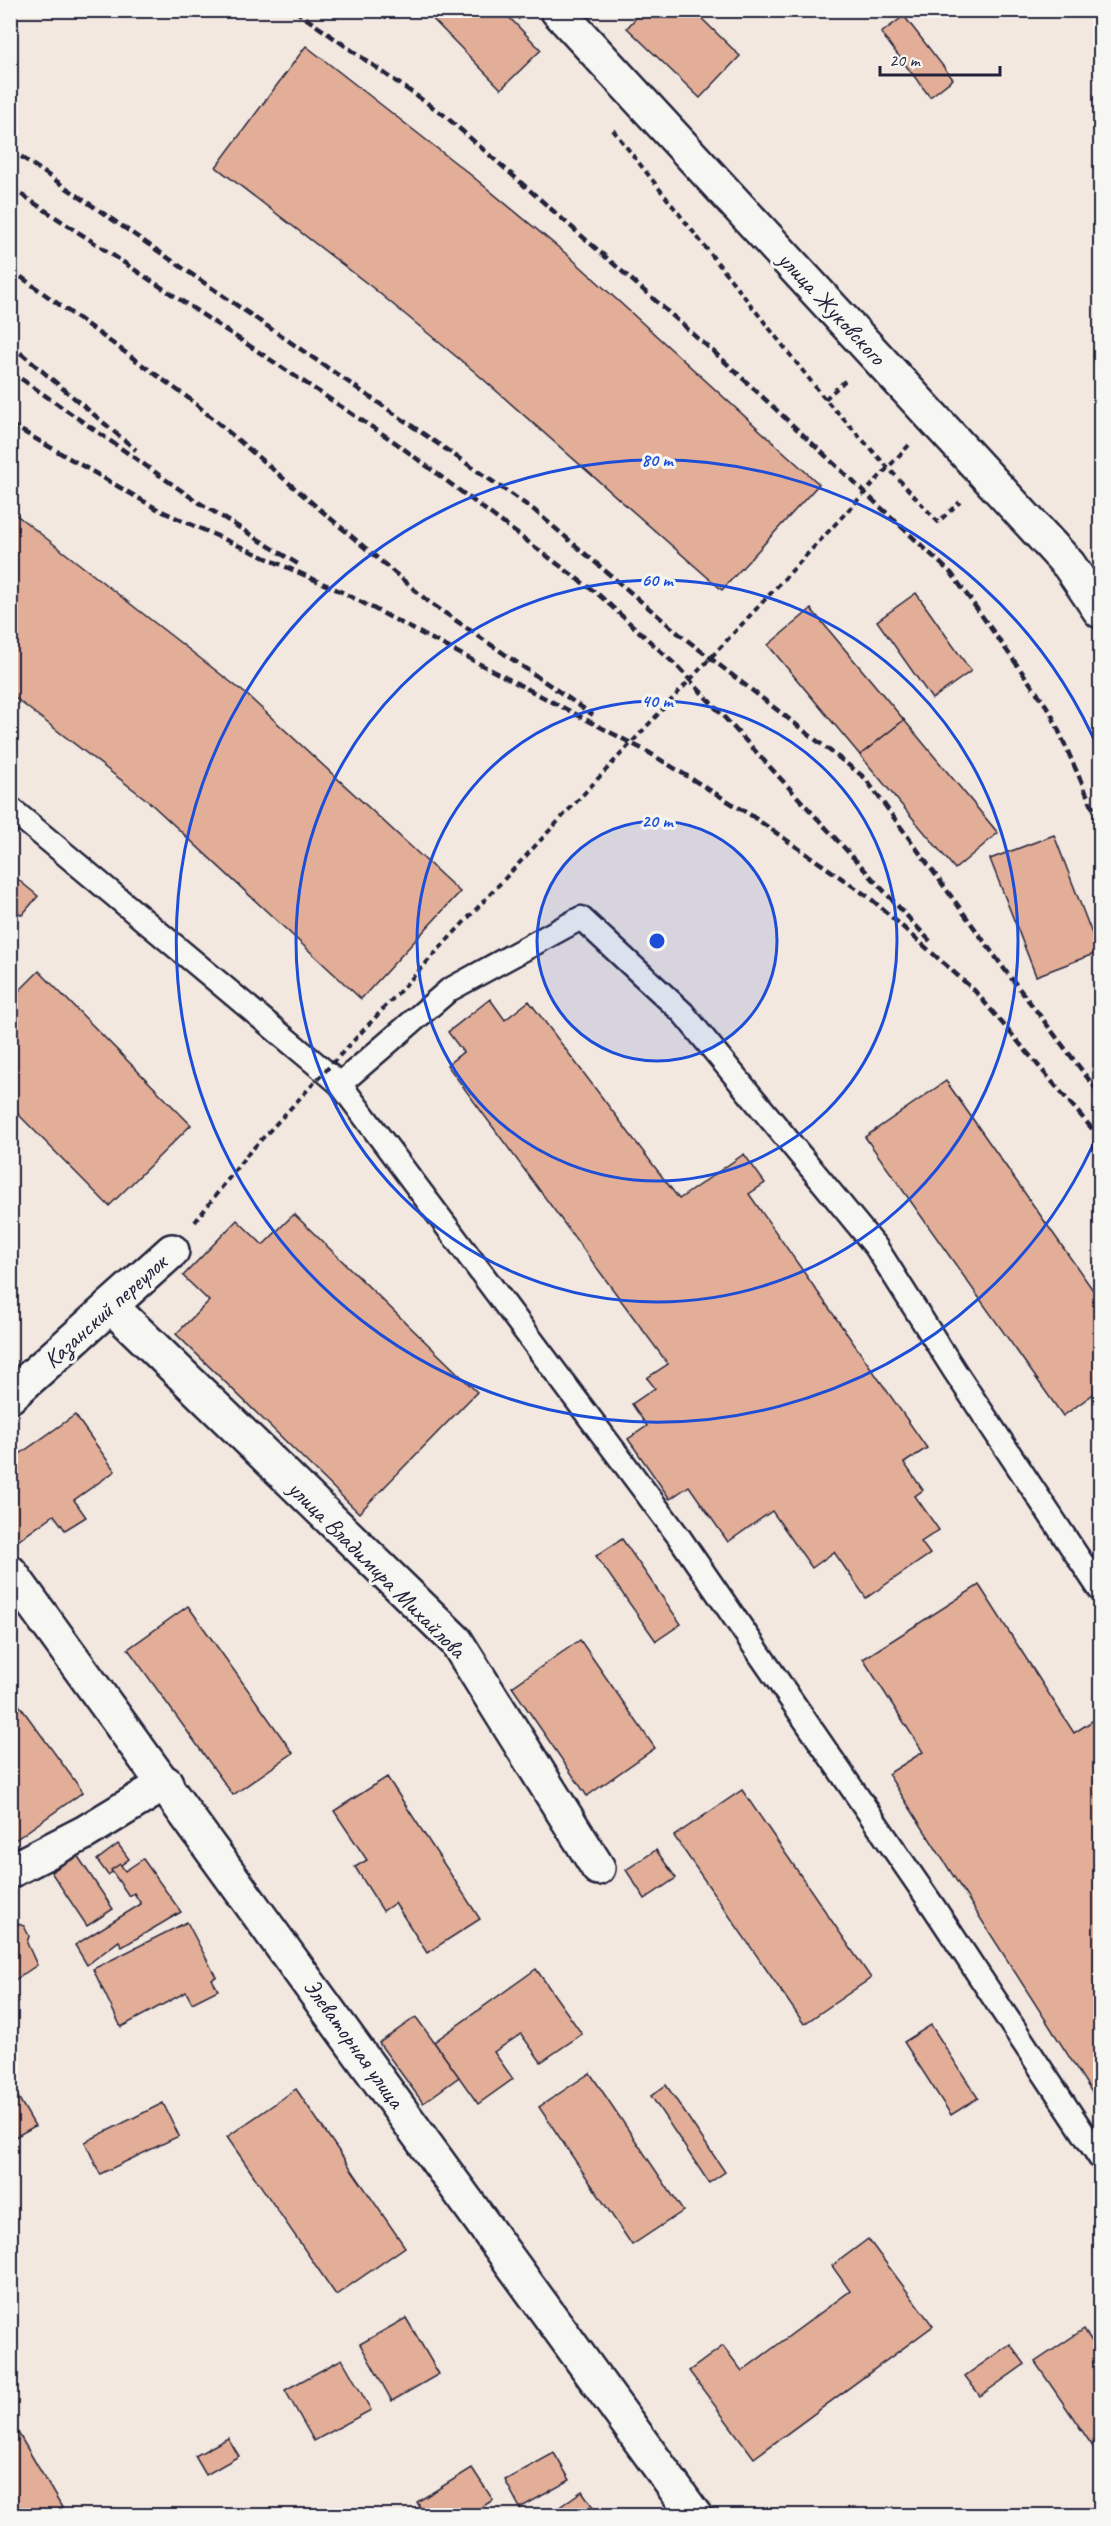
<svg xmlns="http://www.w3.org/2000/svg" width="1111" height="2526" font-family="Caveat,sans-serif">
	<rect width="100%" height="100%" fill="#f2e8e0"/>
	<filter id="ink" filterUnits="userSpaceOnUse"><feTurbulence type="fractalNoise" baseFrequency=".0167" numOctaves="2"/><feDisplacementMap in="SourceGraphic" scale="12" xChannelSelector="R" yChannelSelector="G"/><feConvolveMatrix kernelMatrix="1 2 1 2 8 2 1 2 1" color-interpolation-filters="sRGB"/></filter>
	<g filter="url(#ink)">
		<g fill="#e3ae97" stroke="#22223b" stroke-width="1.5">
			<path d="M424 10H502L541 50 501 89Z"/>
			<path d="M643 10H693L740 56 700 98 627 28Z"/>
			<path d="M904 16 953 79 930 97 881 33Z"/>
			<path d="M306 46 466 171 570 257 819 484 722 590 475 372 373 288 216 167Z"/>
			<path d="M10 510 246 694 460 892 361 999 147 800 10 694Z"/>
			<path d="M916 593 971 671 932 699 877 621Z"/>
			<path d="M811 609 904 720 860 755 768 645Z"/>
			<path d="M904 720 998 833 955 869 860 755Z"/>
			<path d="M1054 835 1099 952 1036 976 990 859Z"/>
			<path d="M10 873 38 896 22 915 10 906Z"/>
			<path d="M39 971 191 1125 109 1206 10 1106V1000Z"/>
			<path d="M490 999 505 1020 529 1001 679 1199 744 1154 765 1183 749 1194 927 1448 904 1463 923 1490 915 1496 939 1530 921 1542 930 1554 866 1598 834 1552 812 1568 772 1511 728 1542 689 1486 670 1499 628 1439 647 1426 632 1404 655 1388 647 1378 668 1364 447 1065 463 1052 448 1032Z"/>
			<path d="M946 1081 1100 1300V1389L1063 1416 865 1137Z"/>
			<path d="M294 1214 477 1392 359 1513 176 1334 209 1301 183 1276 237 1220 263 1245Z"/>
			<path d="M75 1415 115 1471 74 1500 86 1517 65 1530 54 1515 12 1545 10 1461Z"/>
			<path d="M622 1539 681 1624 656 1641 596 1556Z"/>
			<path d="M979 1585 1074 1733 1100 1716V2105L888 1774 923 1752 863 1659Z"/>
			<path d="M188 1606 293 1753 233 1795 128 1649Z"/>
			<path d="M580 1640 655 1748 587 1796 512 1687Z"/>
			<path d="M14 1698 83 1792 15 1840 10 1834V1701Z"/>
			<path d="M387 1777 480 1919 427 1953 395 1903 383 1911 355 1867 367 1860 334 1811Z"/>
			<path d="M742 1790 871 1978 804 2024 674 1836Z"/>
			<path d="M118 1844 129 1859 108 1875 97 1860Z"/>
			<path d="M656 1850 676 1878 645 1899 626 1870Z"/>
			<path d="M77 1855 113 1909 87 1926 51 1872Z"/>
			<path d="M143 1859 181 1912 122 1947 119 1941 87 1965 75 1945 141 1904 134 1893 129 1896 111 1870 120 1864 125 1871Z"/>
			<path d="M10 1921 24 1926 29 1936 27 1943 37 1965 15 1980 10 1978Z"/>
			<path d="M187 1922 216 1977 212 1979 218 1990 192 2003 186 1992 121 2027 93 1969Z"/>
			<path d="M536 1969 582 2034 541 2062 521 2034 494 2052 513 2079 478 2104 434 2042Z"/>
			<path d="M416 2017 459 2077 423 2103 379 2043Z"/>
			<path d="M931 2025 978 2098 951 2115 904 2042Z"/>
			<path d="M590 2073 683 2211 632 2245 539 2107Z"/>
			<path d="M666 2085 725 2172 709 2183 651 2096Z"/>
			<path d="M296 2089 405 2247 336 2295 227 2137Z"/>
			<path d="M14 2090 35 2126 10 2140V2092Z"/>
			<path d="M163 2103 179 2136 100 2174 85 2142Z"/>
			<path d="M868 2239 933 2326 754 2458 689 2371 723 2346 742 2371 850 2291 832 2266Z"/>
			<path d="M406 2318 439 2374 392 2401 360 2344Z"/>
			<path d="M1084 2329 1100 2354V2457L1035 2362Z"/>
			<path d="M1010 2344 1025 2364 980 2396 965 2376Z"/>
			<path d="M342 2359 371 2410 314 2441 285 2390Z"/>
			<path d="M10 2419 67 2516H10Z"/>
			<path d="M228 2438 239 2456 206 2475 195 2456Z"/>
			<path d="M554 2453 570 2480 520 2508 505 2480Z"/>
			<path d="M472 2468 493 2500 468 2516H425L417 2502Z"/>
			<path d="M582 2491 599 2516H547Z"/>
		</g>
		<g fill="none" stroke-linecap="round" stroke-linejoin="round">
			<g stroke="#22223b" stroke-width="27">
				<g id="service">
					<path d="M10 808 340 1084 449 990 581 918 683 1013 876 1247 954 1370 1100 1590"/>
					<path d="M340 1084 679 1537 935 1909 1100 2158"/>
				</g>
			</g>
			<g stroke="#22223b" stroke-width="38">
				<g id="minor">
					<path d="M557 10 1069 565 1100 611"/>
					<path d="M111 1306 456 1641 598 1868"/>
					<path d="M10 1396 172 1251"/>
					<path d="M10 1572 695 2516"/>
					<path d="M10 1871 84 1833 166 1783"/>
				</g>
			</g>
			<g stroke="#22223b" stroke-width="4" stroke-dasharray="6 4.5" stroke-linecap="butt">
				<path d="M512 10 520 19"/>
				<path d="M613 130 825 399 938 522 960 502"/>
				<path d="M825 399 847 379"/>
				<path d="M195 1222 246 1156"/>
			</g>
			<use href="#service" stroke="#f6f6f2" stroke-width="22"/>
			<use href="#minor" stroke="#f6f6f2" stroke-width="33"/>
			<g stroke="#22223b" stroke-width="4.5" stroke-dasharray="9 4.5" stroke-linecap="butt">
				<path d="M294 10 444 115 723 360 952 574 1050 711 1092 806 1100 829"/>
				<path d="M10 149 534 510 678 633 865 778 1005 970 1100 1094"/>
				<path d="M10 187 396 443 599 595 678 667 930 941"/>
				<path d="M10 269 191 400 429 602 593 715"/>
				<path d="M10 344 136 450"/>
				<path d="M10 371 195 500 301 566"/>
				<path d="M10 424 159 510 342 592 648 752 752 816 870 898 974 990 1100 1138"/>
			</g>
			<path stroke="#22223b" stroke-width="4" stroke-dasharray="6 4.5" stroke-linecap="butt" d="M246 1156 910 444"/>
		</g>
	</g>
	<circle cx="657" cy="941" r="120" fill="#1d4ed8" fill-opacity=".12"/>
	<g fill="none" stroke="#1d4ed8" stroke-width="3">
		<circle cx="657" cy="941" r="120"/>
		<circle cx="657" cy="941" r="240"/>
		<circle cx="657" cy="941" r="361"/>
		<path d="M1100 1129A481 481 0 1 1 1100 753"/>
	</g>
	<g text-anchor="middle" stroke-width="6" stroke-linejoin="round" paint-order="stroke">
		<g font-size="24" fill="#22223b" stroke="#f6f6f2">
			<text transform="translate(832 308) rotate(47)" y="8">улица Жуковского</text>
			<text transform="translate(105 1311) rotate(-42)" y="8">Казанский переулок</text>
			<text transform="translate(377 1569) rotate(45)" y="8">улица Владимира Михайлова</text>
			<text transform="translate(354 2043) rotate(54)" y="8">Элеваторная улица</text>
		</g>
	</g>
	<circle cx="657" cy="941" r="9" fill="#1d4ed8" stroke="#f6f6f2" stroke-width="3"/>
	<g font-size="18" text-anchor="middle" font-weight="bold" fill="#1d4ed8" stroke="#f6f6f2" stroke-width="6" stroke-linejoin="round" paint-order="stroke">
		<text x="657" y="466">80 m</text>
		<text x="657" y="586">60 m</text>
		<text x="657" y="707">40 m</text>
		<text x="657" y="827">20 m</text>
	</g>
	<rect width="1111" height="2526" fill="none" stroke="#f6f6f2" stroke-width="36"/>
	<rect x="18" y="18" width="1075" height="2490" fill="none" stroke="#22223b" stroke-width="2" filter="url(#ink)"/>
	<path d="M880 66v9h120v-9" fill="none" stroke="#22223b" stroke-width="3"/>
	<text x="889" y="66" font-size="18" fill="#22223b" stroke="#f6f6f2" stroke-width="4.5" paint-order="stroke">20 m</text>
</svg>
